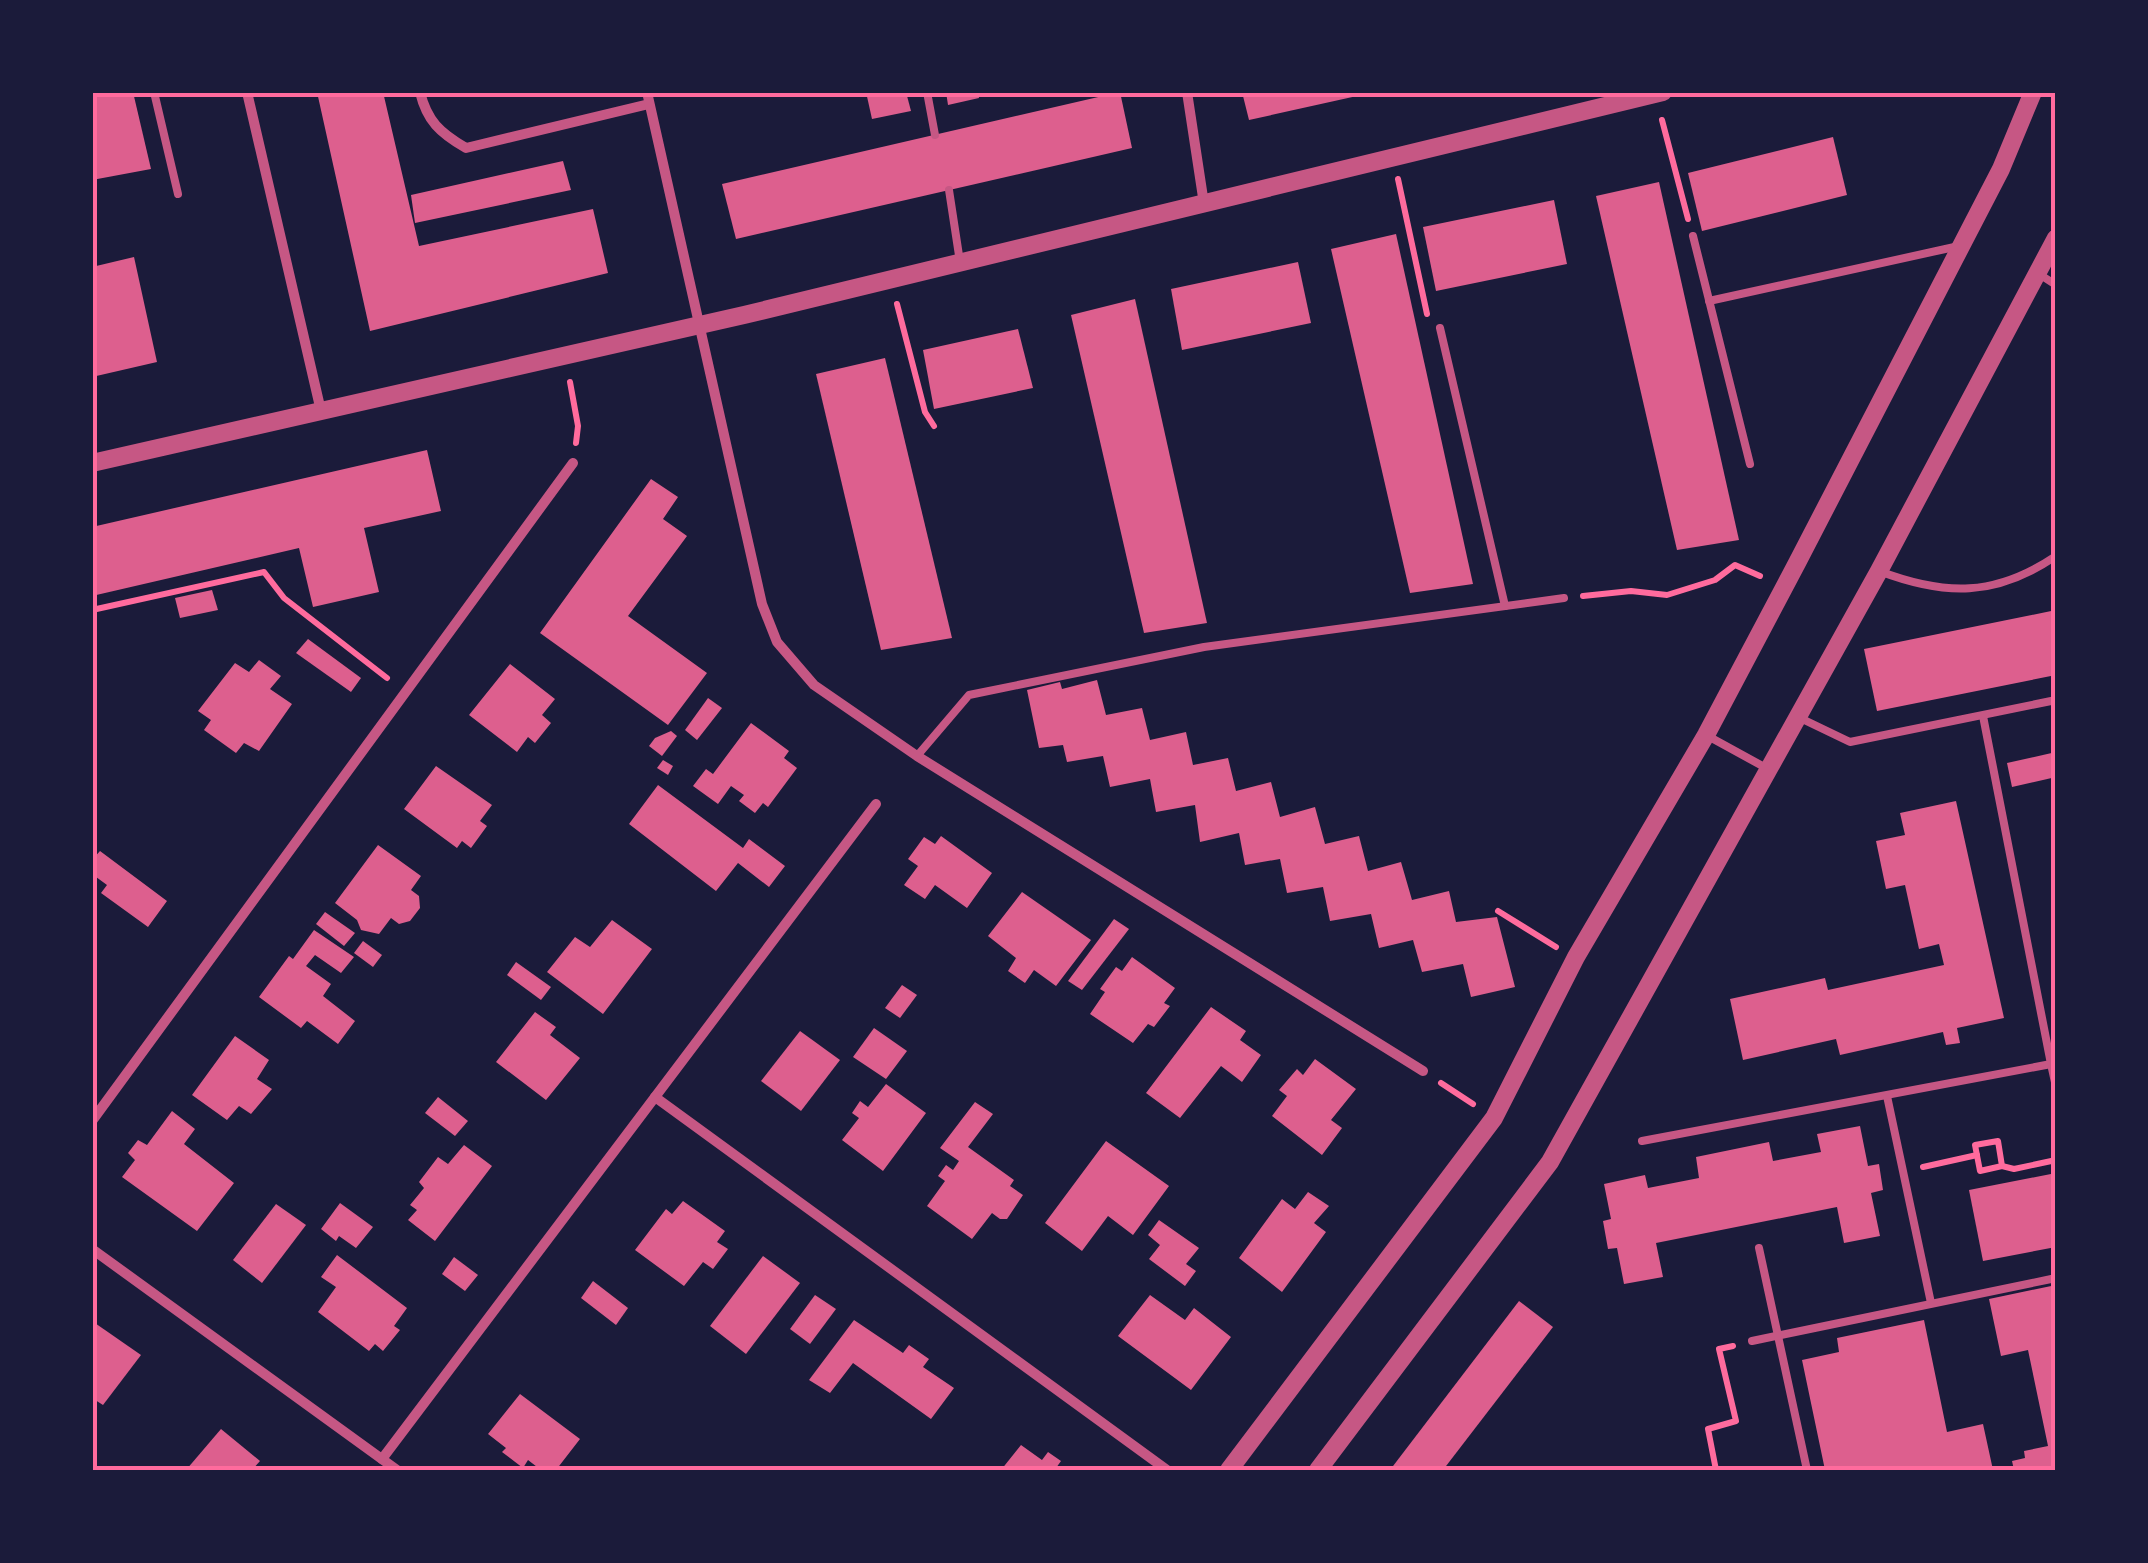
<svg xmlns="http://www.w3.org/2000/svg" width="2148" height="1563" font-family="'DejaVu Sans',sans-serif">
	<rect width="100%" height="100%" fill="#1b1b3a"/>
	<g fill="#dd5f8e">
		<path d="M92 92H133L151 169 92 180Z"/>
		<path d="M317 92H383L419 246 593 209 608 273 370 331Z"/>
		<path d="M866 92H906L911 111 872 119Z"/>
		<path d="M946 92H978L979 98 948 105Z"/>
		<path d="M1120 92 1132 148 736 239 722 184Z"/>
		<path d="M1242 92H1366V94L1249 120Z"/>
		<path d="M1833 137 1847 195 1702 231 1688 173Z"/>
		<path d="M563 161 571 190 415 223 411 195Z"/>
		<path d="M1659 182 1739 540 1677 550 1596 196Z"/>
		<path d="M1554 200 1567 264 1436 291 1423 227Z"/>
		<path d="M1396 234 1473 584 1410 593 1331 249Z"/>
		<path d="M134 257 157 362 92 377V267Z"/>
		<path d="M1298 262 1311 323 1182 350 1171 289Z"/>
		<path d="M1135 299 1207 623 1144 633 1071 315Z"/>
		<path d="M1018 329 1033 388 934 409 923 350Z"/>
		<path d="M885 358 952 638 881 650 816 374Z"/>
		<path d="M427 450 441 511 364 528 379 592 313 607 299 548 92 596V527Z"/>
		<path d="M651 479 678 497 663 519 687 536 628 616 707 673 668 725 540 633Z"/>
		<path d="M212 590 218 610 180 618 175 598Z"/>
		<path d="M2056 610V675L1877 711 1864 649Z"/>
		<path d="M308 639 361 678 351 692 296 653Z"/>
		<path d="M259 660 281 676 270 689 292 704 259 751 244 743 236 753 204 730 211 720 198 711 235 663 249 672Z"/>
		<path d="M510 664 555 699 542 715 551 723 535 743 528 737 517 752 469 715Z"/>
		<path d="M1097 680 1106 715 1142 708 1150 740 1186 732 1193 765 1228 758 1236 791 1271 782 1280 817 1315 807 1325 844 1359 836 1368 871 1401 862 1412 900 1449 891 1456 922 1497 917 1515 987 1471 997 1463 964 1422 972 1413 940 1379 948 1371 914 1330 921 1323 887 1287 893 1280 859 1245 865 1239 833 1200 842 1195 805 1156 812 1150 779 1110 787 1103 756 1067 762 1063 745 1039 748 1027 690 1060 682 1062 689Z"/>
		<path d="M708 698 722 708 697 740 685 730Z"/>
		<path d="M751 723 789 751 784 758 797 768 768 807 763 803 755 813 739 801 744 795 731 786 718 804 693 786 706 769 713 774Z"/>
		<path d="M671 731 677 736 662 756 649 746 655 738Z"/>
		<path d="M2056 752V777L2012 787 2007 763Z"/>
		<path d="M663 760 673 766 668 775 657 768Z"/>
		<path d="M436 766 492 805 480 821 487 826 471 848 462 841 457 848 404 809Z"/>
		<path d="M658 785 743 848 749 839 785 866 769 887 738 863 716 891 629 824Z"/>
		<path d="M1956 801 2004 1018 1957 1028 1960 1043 1946 1045 1943 1032 1840 1055 1836 1039 1743 1060 1730 999 1825 978 1828 990 1944 965 1939 944 1919 949 1905 885 1886 889 1876 841 1905 835 1900 813Z"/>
		<path d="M941 836 992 873 967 908 935 885 925 899 904 885 918 866 908 859 924 837 935 844Z"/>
		<path d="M378 845 421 876 411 890 419 896 420 908 410 921 399 924 391 918 379 934 361 930 357 920 335 903Z"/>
		<path d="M100 851 167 901 148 927 101 893 107 885 92 874V860Z"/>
		<path d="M1022 892 1091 940 1056 986 1034 970 1025 983 1008 971 1016 958 988 936Z"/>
		<path d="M325 912 355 933 344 946 316 924Z"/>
		<path d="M1114 919 1129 929 1082 990 1068 981Z"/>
		<path d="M612 920 652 949 603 1014 547 972 575 937 590 947Z"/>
		<path d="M314 930 354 957 341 973 315 955 306 966 331 984 323 996 355 1021 338 1044 307 1021 301 1028 259 997 289 956 293 959Z"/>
		<path d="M363 941 382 955 373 967 354 953Z"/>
		<path d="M1132 957 1175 988 1164 1003 1170 1006 1154 1027 1148 1024 1133 1043 1090 1014 1105 992 1100 989 1116 967 1122 971Z"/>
		<path d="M516 962 551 987 541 1000 507 975Z"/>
		<path d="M902 985 917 995 900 1018 885 1008Z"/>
		<path d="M1211 1007 1246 1031 1240 1040 1261 1055 1242 1082 1221 1066 1180 1118 1146 1093Z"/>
		<path d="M535 1012 556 1027 550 1035 580 1058 546 1100 496 1062Z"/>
		<path d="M874 1028 907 1051 886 1079 853 1057Z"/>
		<path d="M800 1031 840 1060 801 1111 761 1081Z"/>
		<path d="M235 1036 269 1060 257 1079 272 1089 251 1114 239 1106 227 1120 192 1095Z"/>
		<path d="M1315 1059 1356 1089 1331 1120 1342 1128 1322 1155 1272 1116 1287 1096 1279 1090 1297 1069 1303 1075Z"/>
		<path d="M886 1084 926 1113 883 1171 842 1140 859 1118 852 1113 860 1101 868 1107Z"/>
		<path d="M438 1097 468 1121 455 1136 425 1113Z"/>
		<path d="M975 1102 993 1114 968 1147 1014 1180 1010 1186 1023 1195 1007 1219H1000L992 1213 972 1239 927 1206 945 1181 938 1176 946 1165 953 1170 959 1161 940 1148Z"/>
		<path d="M172 1111 195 1129 184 1144 234 1183 197 1231 122 1177 135 1160 128 1153 138 1140 147 1145Z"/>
		<path d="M1860 1126 1868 1166 1879 1164 1883 1190 1871 1193 1880 1236 1844 1243 1837 1207 1656 1243 1663 1277 1624 1284 1617 1248 1608 1249 1603 1221 1611 1219 1604 1184 1645 1175 1648 1188 1699 1178 1696 1157 1769 1142 1773 1161 1821 1152 1817 1134Z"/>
		<path d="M1106 1141 1169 1186 1133 1235 1108 1216 1082 1251 1045 1223Z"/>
		<path d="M464 1145 492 1166 435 1241 408 1220 417 1210 410 1205 424 1188 419 1182 438 1157 448 1164Z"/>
		<path d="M2056 1173V1247L1983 1261 1969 1190Z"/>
		<path d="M1308 1192 1329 1206 1314 1223 1326 1232 1282 1292 1239 1258 1282 1199 1295 1209Z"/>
		<path d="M683 1201 725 1231 717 1242 728 1249 713 1269 703 1262 684 1286 635 1250 666 1209 672 1214Z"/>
		<path d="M340 1203 373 1227 356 1248 339 1236 336 1241 321 1229Z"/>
		<path d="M276 1204 306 1225 262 1283 233 1260Z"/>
		<path d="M1159 1220 1199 1248 1186 1264 1196 1271 1185 1286 1149 1259 1160 1245 1148 1235Z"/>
		<path d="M337 1255 407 1308 394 1326 400 1330 383 1351 375 1344 369 1351 318 1312 336 1287 321 1277Z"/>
		<path d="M763 1256 800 1283 746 1354 710 1326Z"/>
		<path d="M454 1257 478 1275 465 1291 442 1274Z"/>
		<path d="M593 1281 628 1308 616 1325 581 1298Z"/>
		<path d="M2056 1285V1470H2014L2012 1461 2025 1458 2024 1451 2048 1446 2028 1350 2001 1356 1989 1299Z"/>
		<path d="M815 1295 836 1309 810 1344 790 1329Z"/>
		<path d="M1150 1295 1185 1320 1194 1308 1231 1337 1191 1390 1118 1336Z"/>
		<path d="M1519 1301 1553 1327 1443 1470H1390Z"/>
		<path d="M854 1320 903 1353 909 1345 929 1359 923 1367 954 1388 931 1419 853 1363 830 1393 809 1380Z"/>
		<path d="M1924 1320 1947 1432 1983 1424 1993 1470H1825L1802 1360 1839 1352 1837 1338Z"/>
		<path d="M92 1321 141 1355 103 1405 92 1398Z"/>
		<path d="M520 1394 580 1439 556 1470H541L528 1460 523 1468 502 1452 506 1448 488 1434Z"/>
		<path d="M221 1429 260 1461 252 1470H186Z"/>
		<path d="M1021 1445 1042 1460 1048 1452 1061 1461 1056 1468 1060 1470H1001Z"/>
	</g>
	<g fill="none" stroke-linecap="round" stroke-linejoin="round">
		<g stroke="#ff6b9d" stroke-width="6">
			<path d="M1662 120 1688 219"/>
			<path d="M1398 179 1427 314"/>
			<path d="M897 304 925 412 934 426"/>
			<path d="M570 382 578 426 576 443"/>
			<path d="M1583 596 1631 591 1667 595 1715 580 1735 565 1760 576"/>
			<path d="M92 610 264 572 284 598 387 678"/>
			<path d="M1498 911 1556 947"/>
			<path d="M1441 1083 1473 1104"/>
			<path d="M2002 1166 1998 1141 1975 1145 1980 1171 2002 1166 2014 1169 2056 1160"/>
			<path d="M1923 1167 1977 1155"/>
			<path d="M1716 1470 1708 1429 1736 1421 1719 1349 1733 1346"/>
		</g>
		<g stroke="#c65784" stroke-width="8">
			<path d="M154 92 178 194"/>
			<path d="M927 92 935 135"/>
			<path d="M949 190 960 262"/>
			<path d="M1693 236 1750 464"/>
			<path d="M2039 274 2056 285"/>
			<path d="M1709 301 1959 246"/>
			<path d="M1440 328 1505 606"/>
			<path d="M1879 571C1945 596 1995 597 2056 556"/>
			<path d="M1983 716 2051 1064"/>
			<path d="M1798 717 1850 742 2056 700"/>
			<path d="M1706 735 1768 769"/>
			<path d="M917 756 969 695 1204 647 1564 598"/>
			<path d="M1887 1096 1931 1303"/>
			<path d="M1642 1141 2051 1064 2056 1087"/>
			<path d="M1759 1248 1807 1470"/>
			<path d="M1752 1341 2056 1278"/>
		</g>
		<g stroke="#c65784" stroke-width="10">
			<path d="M247 92 321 411"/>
			<path d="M420 92C427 121 440 133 466 148L649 104"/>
			<path d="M647 92 762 604 777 642 814 685 917 756 1423 1071"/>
			<path d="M1187 92 1204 204"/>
			<path d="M655 1097 1167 1470"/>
			<path d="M92 1121 573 463"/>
			<path d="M92 1249 397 1470"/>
			<path d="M382 1459 876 804"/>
		</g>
		<g stroke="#c65784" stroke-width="18">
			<path d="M92 463 744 315 1663 92"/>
			<path d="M1229 1470 1494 1118 1576 957 1706 735 1797 563 2001 169 2033 92"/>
			<path d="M1318 1470 1550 1162 1879 571 2056 238"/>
		</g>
	</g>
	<rect width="2148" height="1563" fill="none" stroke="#1b1b3a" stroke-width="190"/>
	<rect x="95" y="95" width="1958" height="1373" fill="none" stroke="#ff6b9d" stroke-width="4"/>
</svg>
